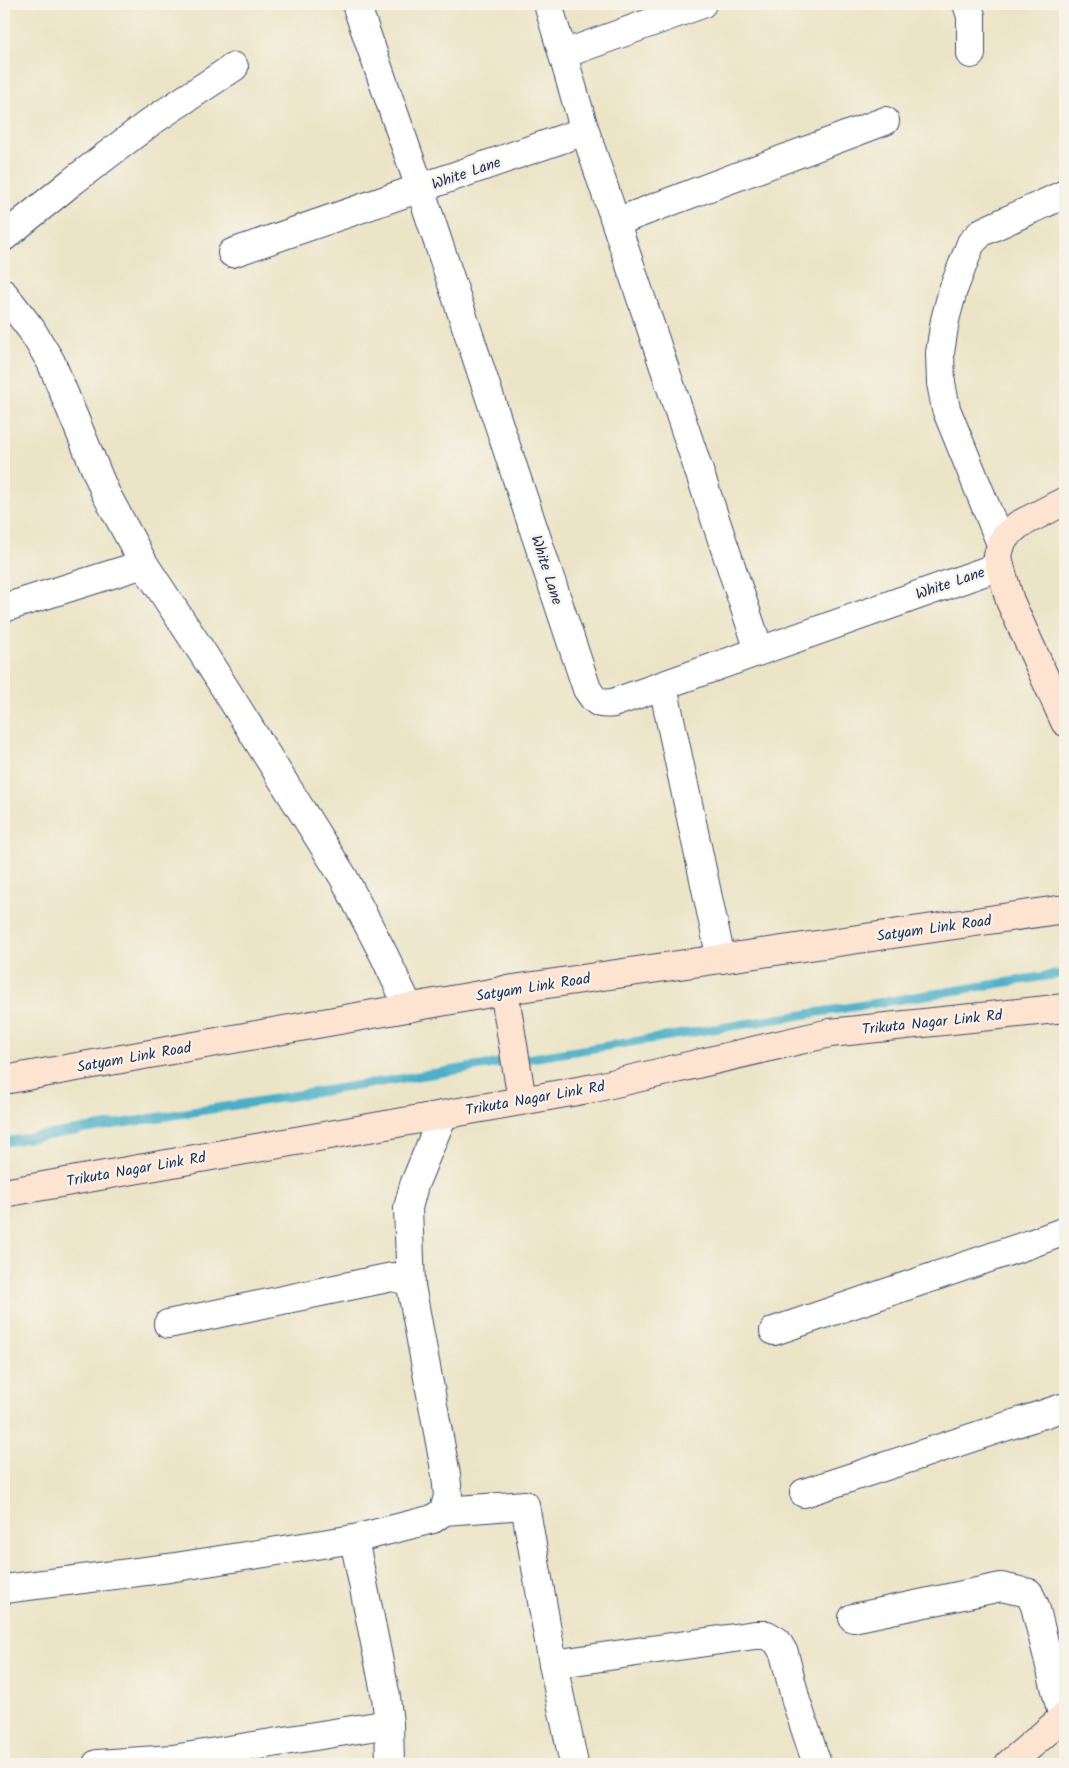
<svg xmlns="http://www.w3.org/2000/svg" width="1069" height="1768" font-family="Kalam,sans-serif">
	<rect width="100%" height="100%" fill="#f7f3e8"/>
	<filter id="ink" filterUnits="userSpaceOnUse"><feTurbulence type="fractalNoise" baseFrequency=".02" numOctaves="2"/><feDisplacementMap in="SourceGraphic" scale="10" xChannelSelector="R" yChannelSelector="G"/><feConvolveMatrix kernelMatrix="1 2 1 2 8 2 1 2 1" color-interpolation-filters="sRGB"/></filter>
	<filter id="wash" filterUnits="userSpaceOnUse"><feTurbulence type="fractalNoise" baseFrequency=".0096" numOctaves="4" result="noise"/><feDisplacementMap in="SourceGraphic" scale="20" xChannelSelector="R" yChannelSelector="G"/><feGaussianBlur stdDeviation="1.12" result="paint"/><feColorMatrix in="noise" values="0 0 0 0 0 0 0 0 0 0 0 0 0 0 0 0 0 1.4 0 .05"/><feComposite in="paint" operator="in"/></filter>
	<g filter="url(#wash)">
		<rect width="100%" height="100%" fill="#ebe4c6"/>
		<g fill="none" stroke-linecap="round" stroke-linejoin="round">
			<path stroke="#49b0c9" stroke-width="9" d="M4 1142 1065 973"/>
		</g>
	</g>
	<g filter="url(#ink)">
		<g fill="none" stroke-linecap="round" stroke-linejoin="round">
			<g stroke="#3a4a6e" stroke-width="30">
				<g id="street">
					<path d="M356 4 420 188 587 689C596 702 597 705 613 703L1000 566"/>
					<path d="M548 4 585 131 759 650"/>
					<path d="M967 4 971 16V54"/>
					<path d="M564 54 702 4"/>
					<path d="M616 222 885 121"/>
					<path d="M4 237 73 181 152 121 234 67"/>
					<path d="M232 253 585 131"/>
					<path d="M4 294 31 329 51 362 105 492 144 564 204 655 344 878 384 955 409 1008"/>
					<path d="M1001 544 946 409 941 383 940 353 945 320 953 290 971 243 982 232 1065 194"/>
					<path d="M4 608 144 564"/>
					<path d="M663 686 721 959"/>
					<path d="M411 1286 408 1208 414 1185 443 1115"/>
					<path d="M168 1324 392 1277 405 1280 411 1286 446 1475 448 1496 444 1511"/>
					<path d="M774 1331 1030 1244 1065 1231"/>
					<path d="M804 1493 1065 1407"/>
					<path d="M354 1539 386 1697 389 1724 390 1764"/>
					<path d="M4 1589 169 1568 354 1539 433 1519 444 1511 525 1505 553 1664 574 1764"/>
					<path d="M853 1618 1001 1587 1029 1593 1035 1606 1063 1718"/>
					<path d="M553 1664 755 1635H767L777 1641 784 1653 796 1701 817 1764"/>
					<path d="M97 1764 173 1759 389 1724"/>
				</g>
			</g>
			<g stroke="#3a4a6e" stroke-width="30">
				<g id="secondary">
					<path d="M1065 501 1018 525 1005 537 1001 544 998 556 1000 566 1010 601 1065 722"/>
					<path d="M504 990 522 1100"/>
					<path d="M4 1080 513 989 1065 909"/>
					<path d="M4 1193 594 1088 830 1033 1065 1008"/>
					<path d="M1009 1764 1065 1716"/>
				</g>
			</g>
			<use href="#street" stroke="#fff" stroke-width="28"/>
			<use href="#secondary" stroke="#fde4d0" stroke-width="28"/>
		</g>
	</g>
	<g text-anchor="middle" stroke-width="4.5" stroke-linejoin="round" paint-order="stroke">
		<g font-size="15" fill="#1b2f5e" stroke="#f7f3e8">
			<text transform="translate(466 173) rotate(-19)" y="5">White Lane</text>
			<text transform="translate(547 570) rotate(72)" y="5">White Lane</text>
			<text transform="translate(950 583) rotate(-19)" y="5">White Lane</text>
			<text transform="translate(934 928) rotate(-8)" y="5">Satyam Link Road</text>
			<text transform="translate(533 987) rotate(-9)" y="5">Satyam Link Road</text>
			<text transform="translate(932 1022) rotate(-6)" y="5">Trikuta Nagar Link Rd</text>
			<text transform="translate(134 1057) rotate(-10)" y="5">Satyam Link Road</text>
			<text transform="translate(535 1098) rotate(-10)" y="5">Trikuta Nagar Link Rd</text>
			<text transform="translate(136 1169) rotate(-10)" y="5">Trikuta Nagar Link Rd</text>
		</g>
	</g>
	<rect width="1069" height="1768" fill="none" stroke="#f7f3e8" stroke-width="20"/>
</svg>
